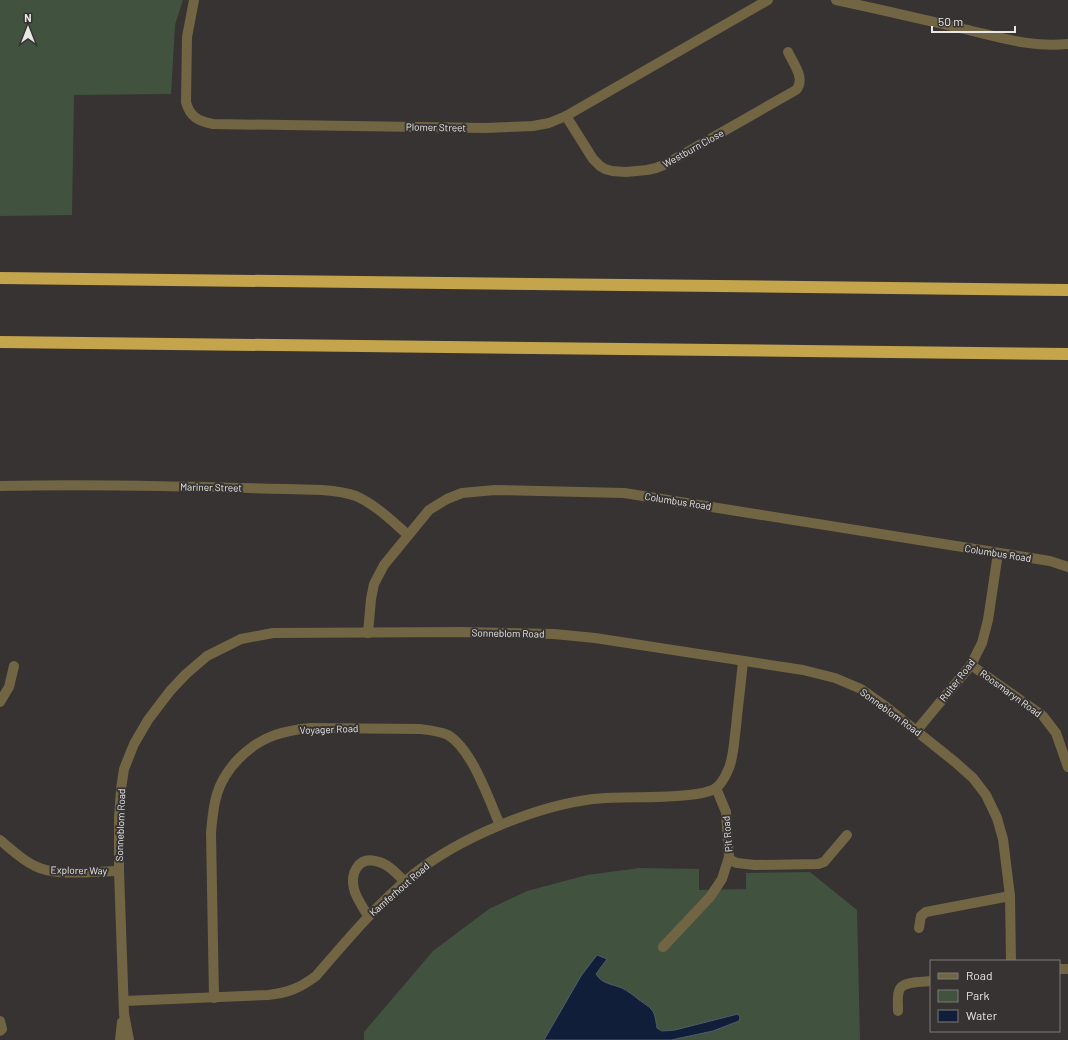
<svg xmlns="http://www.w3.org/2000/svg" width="1068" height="1040" viewBox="0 0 1068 1040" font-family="Barlow,sans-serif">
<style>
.green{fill:#41533e}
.water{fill:#101e39;stroke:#515a6d}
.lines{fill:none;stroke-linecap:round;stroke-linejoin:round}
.minor{stroke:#716543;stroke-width:10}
.highway{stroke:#c4a54c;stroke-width:12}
.labels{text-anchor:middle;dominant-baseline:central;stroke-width:4;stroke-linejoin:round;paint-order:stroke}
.street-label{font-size:10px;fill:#e9e7e6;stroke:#363332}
</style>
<rect width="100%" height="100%" fill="#363332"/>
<g class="green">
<polygon points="0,0 183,0 175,25 171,94 74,95 72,215 0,216"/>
<polygon points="640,868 699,869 699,890 746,889 746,873 810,872 857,910 860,1040 364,1040 364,1032 433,951 489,909 527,891 587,875"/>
</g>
<path class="water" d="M597 955 607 959 596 974C602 984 612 984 622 988 628 991 633 995 638 999 653 1010 654 1008 657 1028L662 1031 675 1030 738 1014 740 1017 739 1021 713 1031 671 1040H544L581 976Z"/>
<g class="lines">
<g class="minor">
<path d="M194 0 187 37 186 102C190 117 198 121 213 124L485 128 533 126 549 123 566 116 768 0"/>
<path d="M836 0C879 9 921 19 964 29 999 37 1031 48 1068 44"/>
<path d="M566 116 593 159 600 166 605 169 612 171 626 172 647 170 656 168 666 164 796 90C806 79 793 63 788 52"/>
<path d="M0 486C107 484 215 487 322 490 334 491 345 492 356 496 376 505 392 521 408 535"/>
<polyline points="368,633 371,599 374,584 384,565 429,510 447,499 462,493 495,490 624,493 1050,561 1068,567"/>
<polyline points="971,665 1043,716 1056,733 1068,767"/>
<polyline points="0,702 9,687 14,666"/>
<polyline points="917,730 971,665 982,643 988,620 998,553"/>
<polyline points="716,788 726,812 729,857 732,861 737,863 755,865 818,864 824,862 847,835"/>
<path d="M0 840C11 849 22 860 35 866 56 877 95 871 119 871"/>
<path d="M368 916C363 907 356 898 354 889 350 874 358 857 375 861 388 863 397 874 405 882"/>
<polyline points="919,928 921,916 926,912 1010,896"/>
<polyline points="663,947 710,897 722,879 729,857"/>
<polyline points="1059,969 1068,969"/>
<path d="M214 998 211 833C212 820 213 807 217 794 225 768 249 744 275 735 287 731 299 729 311 728L420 729C429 730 439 731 448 735 472 749 489 800 500 825"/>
<path d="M124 1001 268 995C288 993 300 988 316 976 347 940 377 904 414 874 459 838 536 806 593 799 629 795 666 800 702 793 706 792 712 791 716 788 722 784 726 775 729 768 734 755 734 740 736 727 738 705 741 683 743 661"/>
<path d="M898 1011C898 1004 897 997 899 991 901 981 923 982 931 981"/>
<polyline points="0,1021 2,1029 0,1031"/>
<polyline points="120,1040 122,1022"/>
<polyline points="129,1040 124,1014 119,871 119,818 121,789 124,769 134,744 148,720 170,691 186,674 207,656 241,639 273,633 460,632 554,634 595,638 803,670 835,678 861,689 885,706 955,762 973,778 986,795 997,818 1003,839 1010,896 1011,961"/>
</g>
<g class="highway">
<polyline points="0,278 1068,290"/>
<polyline points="0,342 1068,354"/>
</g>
</g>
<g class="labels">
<g class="street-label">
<text transform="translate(436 127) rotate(1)">Plomer Street</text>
<text transform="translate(693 148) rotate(-29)">Westburn Close</text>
<text transform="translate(211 487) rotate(1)">Mariner Street</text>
<text transform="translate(678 501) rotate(9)">Columbus Road</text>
<text transform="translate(998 553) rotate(9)">Columbus Road</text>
<text transform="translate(508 633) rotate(1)">Sonneblom Road</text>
<text transform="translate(957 680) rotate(-52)">Ruiter Road</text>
<text transform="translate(1011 693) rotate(36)">Roosmaryn Road</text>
<text transform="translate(891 712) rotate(36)">Sonneblom Road</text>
<text transform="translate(329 729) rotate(-2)">Voyager Road</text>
<text transform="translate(120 825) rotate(-88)">Sonneblom Road</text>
<text transform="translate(727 834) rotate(-95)">Pit Road</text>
<text transform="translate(79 870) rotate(1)">Explorer Way</text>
<text transform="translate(399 889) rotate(-41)">Kamferhout Road</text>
</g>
</g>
<rect x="930" y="960" width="130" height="72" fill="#363332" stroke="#7e7b7a"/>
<rect x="938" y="973" width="20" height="6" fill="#716543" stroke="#7e7b7a"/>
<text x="966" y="980" font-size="12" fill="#e9e7e6">Road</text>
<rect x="938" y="990" width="20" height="12" fill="#41533e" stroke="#7e7b7a"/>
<text x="966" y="1000" font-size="12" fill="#e9e7e6">Park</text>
<rect x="938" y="1010" width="20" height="12" fill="#101e39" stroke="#7e7b7a"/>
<text x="966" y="1020" font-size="12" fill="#e9e7e6">Water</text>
<g transform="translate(28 28)" stroke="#363332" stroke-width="3" paint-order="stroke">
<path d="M0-3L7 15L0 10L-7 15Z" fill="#e9e7e6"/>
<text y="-6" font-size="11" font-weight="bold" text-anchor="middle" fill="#e9e7e6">N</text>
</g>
<path d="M932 26v6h83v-6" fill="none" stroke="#e9e7e6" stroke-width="2"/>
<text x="938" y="26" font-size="12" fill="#e9e7e6" stroke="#363332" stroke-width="3" paint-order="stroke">50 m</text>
</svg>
